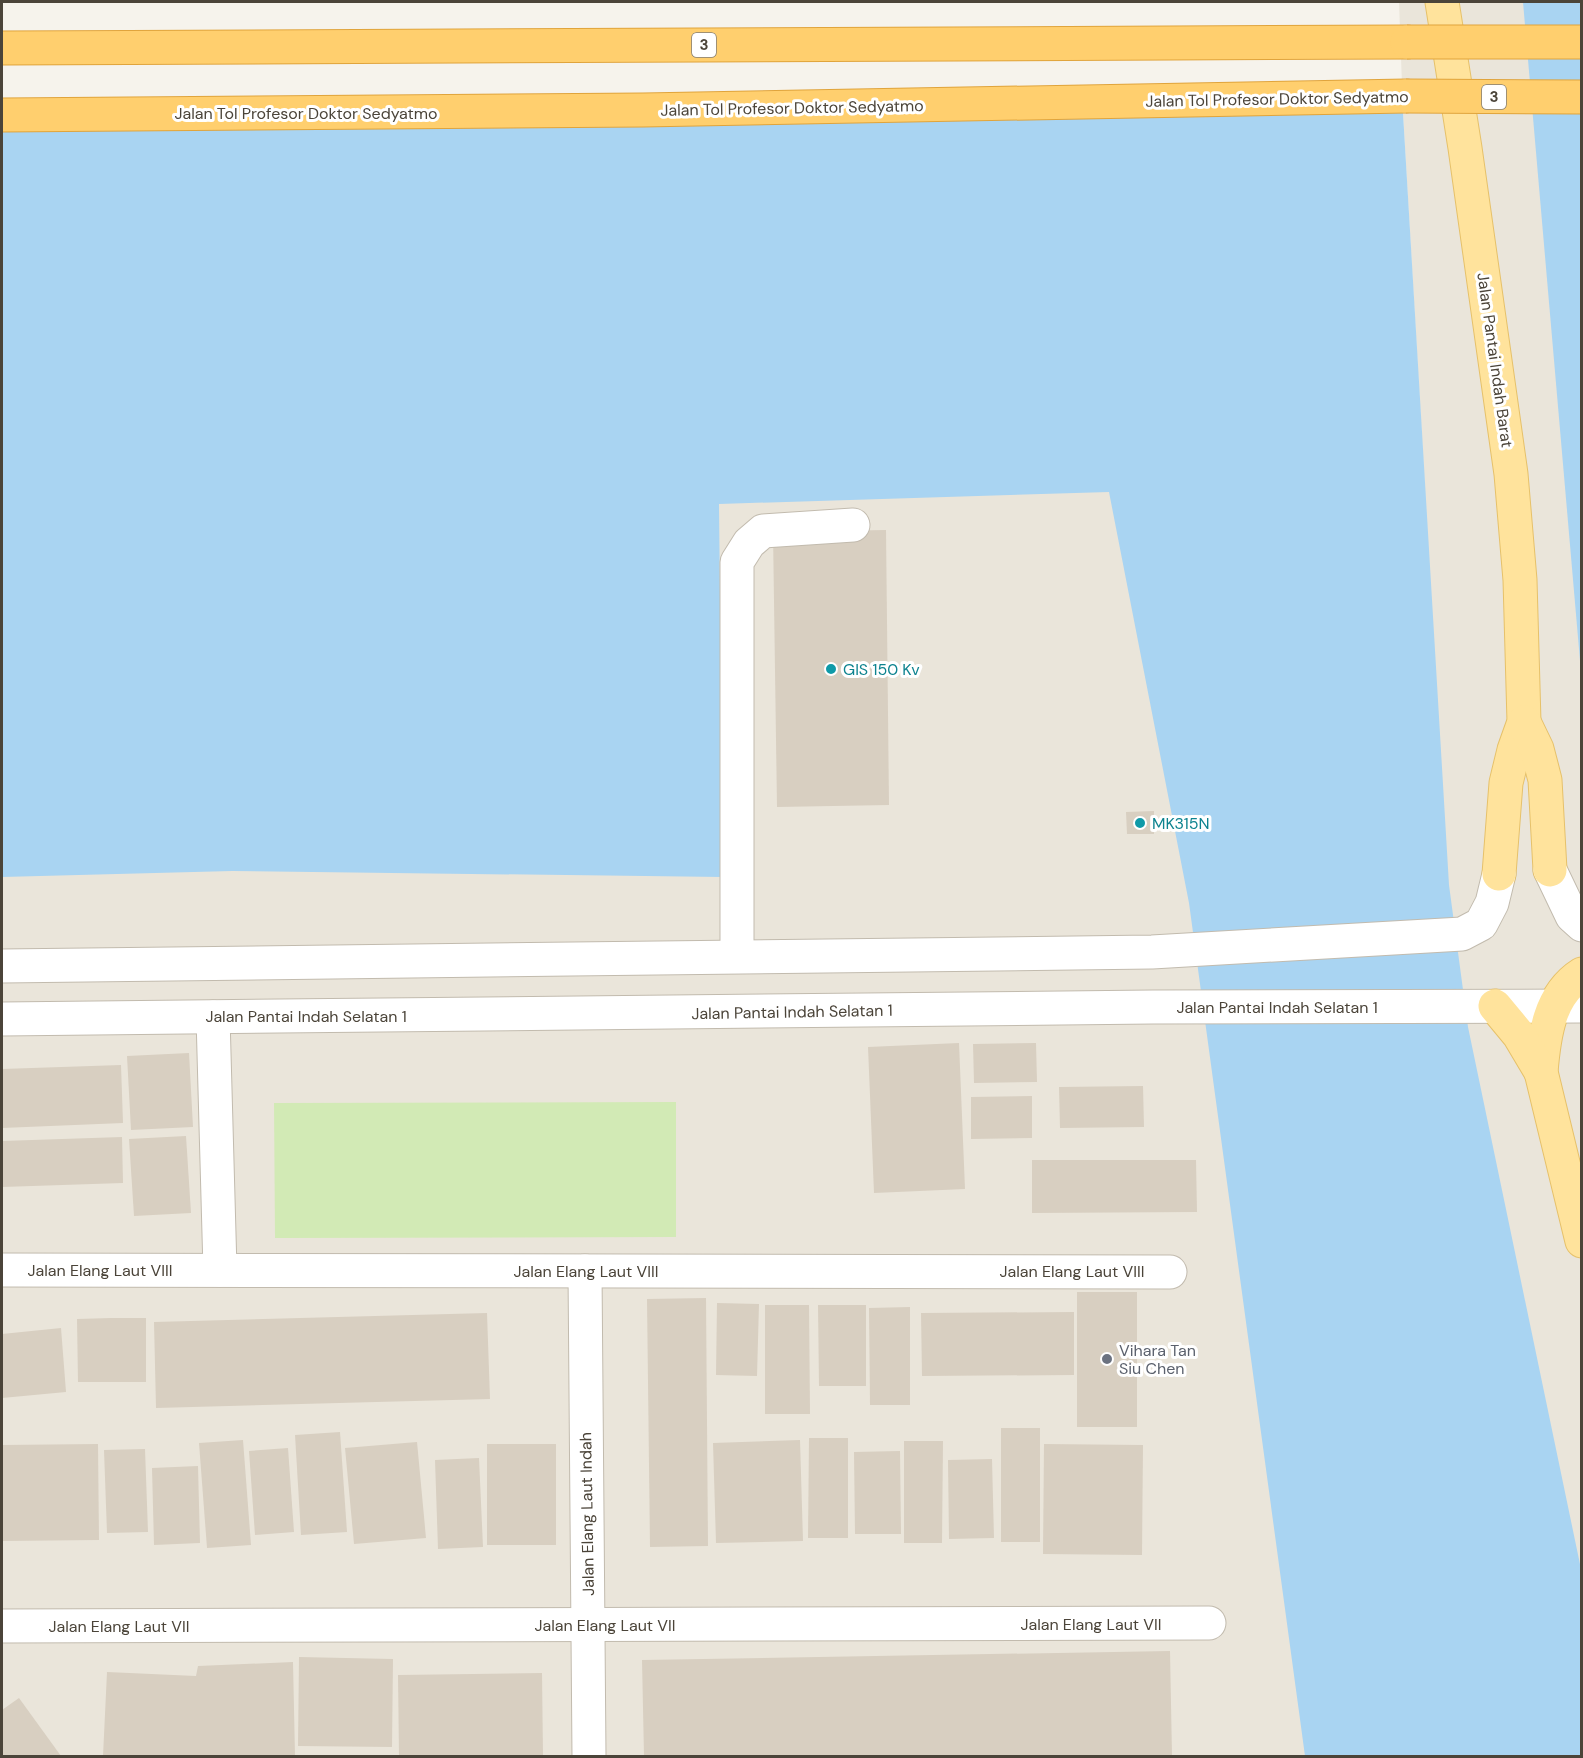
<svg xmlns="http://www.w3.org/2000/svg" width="1583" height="1758" viewBox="0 0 1583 1758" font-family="'DM Sans',sans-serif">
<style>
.residential{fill:#eae5da}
.green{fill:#d2eab5}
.water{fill:#a9d4f2}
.building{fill:#d8cfc1}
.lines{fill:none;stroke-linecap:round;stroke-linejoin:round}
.minor-casing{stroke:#c2bbae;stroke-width:35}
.major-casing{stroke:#e6c16a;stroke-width:35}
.highway-casing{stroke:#e0a43c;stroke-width:35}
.minor{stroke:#fff;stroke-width:33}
.major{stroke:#ffe39c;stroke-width:33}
.highway{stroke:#ffcf6e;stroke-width:33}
.highway-bridge-casing{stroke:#e0a43c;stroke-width:35;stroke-linecap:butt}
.highway-bridge{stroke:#ffcf6e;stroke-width:33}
.culture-dot{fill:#0f9aa8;stroke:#fff;stroke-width:2}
.worship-dot{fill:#6b7280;stroke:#fff;stroke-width:2}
.labels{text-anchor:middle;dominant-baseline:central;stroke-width:6;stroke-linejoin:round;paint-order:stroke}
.shield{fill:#fff;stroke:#817c74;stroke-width:1.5}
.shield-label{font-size:15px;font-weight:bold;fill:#4b4439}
.street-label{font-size:16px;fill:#4b4439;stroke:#fff}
.culture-label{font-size:16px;fill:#0d838f;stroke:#fff;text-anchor:start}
.worship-label{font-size:16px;fill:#5b616d;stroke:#fff;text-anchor:start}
</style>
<rect width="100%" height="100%" fill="#f6f3ec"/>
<polygon class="residential" points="1399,2 1581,2 1581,1756 2,1756 2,494 1425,491 1403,113"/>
<polygon class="green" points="676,1102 676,1237 275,1238 274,1103"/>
<g class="water">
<polygon points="1523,2 1581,2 1581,672"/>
<polygon points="1403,113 1449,885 1468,1027 1581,1569 1581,1756 1305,1756 1189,903 1109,492 719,504 723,877 232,871 2,877 2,123"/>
</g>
<g class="building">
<polygon points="886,530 889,805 777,807 773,532"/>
<polygon points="1154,811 1154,834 1127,834 1126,812"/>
<polygon points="959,1043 965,1189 874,1193 868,1047"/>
<polygon points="1036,1043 1037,1082 974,1083 973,1044"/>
<polygon points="189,1053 193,1127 131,1130 127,1056"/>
<polygon points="121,1065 123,1123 2,1128 2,1069"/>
<polygon points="1143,1086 1144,1127 1060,1128 1059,1087"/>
<polygon points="1032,1096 1032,1138 971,1139 971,1097"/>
<polygon points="186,1136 191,1213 134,1216 129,1139"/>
<polygon points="122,1137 123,1183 2,1187 2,1141"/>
<polygon points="1032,1160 1196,1160 1197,1212 1032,1213"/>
<rect x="1077" y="1292" width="60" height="135"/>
<polygon points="706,1298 708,1546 650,1547 647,1299"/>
<polygon points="717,1303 759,1304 757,1376 716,1375"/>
<polygon points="765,1305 809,1305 810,1414 765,1414"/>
<polygon points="818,1305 866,1305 866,1386 819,1386"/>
<polygon points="910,1307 910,1405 870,1405 869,1308"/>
<polygon points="1074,1312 1074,1375 922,1376 921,1313"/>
<polygon points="487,1313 490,1399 156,1408 154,1322"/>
<polygon points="111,1318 146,1318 146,1382 78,1382 77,1319"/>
<polygon points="61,1328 66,1392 2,1398 2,1334"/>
<rect x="1001" y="1428" width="39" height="114"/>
<polygon points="340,1432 347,1532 301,1535 295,1435"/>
<polygon points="809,1438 848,1438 848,1538 808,1538"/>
<polygon points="243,1440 251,1545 207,1548 199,1443"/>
<polygon points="800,1440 803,1541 716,1543 713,1443"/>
<polygon points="904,1441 943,1441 942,1543 904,1543"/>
<polygon points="417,1442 426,1538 354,1544 345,1448"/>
<polygon points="98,1444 99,1540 2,1541 2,1445"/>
<rect x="487" y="1444" width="69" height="101"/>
<polygon points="1044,1444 1143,1445 1142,1555 1043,1554"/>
<polygon points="288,1448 294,1532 255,1535 249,1451"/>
<polygon points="145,1449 148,1532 107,1533 104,1450"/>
<polygon points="900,1451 901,1534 855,1534 854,1452"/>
<polygon points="479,1458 483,1547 438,1549 435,1460"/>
<polygon points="992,1459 994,1538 949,1539 948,1460"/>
<polygon points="198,1466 200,1543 154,1545 152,1468"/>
<polygon points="1170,1651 1172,1756 644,1756 642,1660"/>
<polygon points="299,1657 393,1659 392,1747 298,1746"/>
<polygon points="293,1662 295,1756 103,1756 107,1672 196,1676 198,1666"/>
<polygon points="542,1673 543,1756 399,1756 398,1675"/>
<polygon points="19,1698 61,1756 2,1756 2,1710"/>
</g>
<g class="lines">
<g class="minor-casing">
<g id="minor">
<polyline points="1550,870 1572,916 1582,925"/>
<polyline points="737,956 737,562 749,543 763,531 853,525"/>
<polyline points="2,966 1152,952 1462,934 1481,924 1492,903 1499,874"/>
<polyline points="213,1017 220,1270"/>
<polyline points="2,1019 1153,1007 1582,1006"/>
<polyline points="2,1270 1170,1272"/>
<polyline points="585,1271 589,1756"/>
<polyline points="2,1626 1209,1623"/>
</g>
</g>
<g class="major-casing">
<g id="major">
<polyline points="1442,2 1465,148 1511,474 1520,580 1524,722 1514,750 1506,783 1499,874"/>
<polyline points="1524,722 1537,749 1545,780 1550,870"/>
<path d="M1582 974C1549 995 1544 1036 1541 1072L1582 1241"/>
<polyline points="1495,1006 1519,1035 1541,1072"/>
</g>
</g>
<g class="highway-casing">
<g id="highway">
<polyline points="2,48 1407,42"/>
<polyline points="2,115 643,110 1406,96"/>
</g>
</g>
<use href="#minor" class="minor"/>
<use href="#major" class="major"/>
<use href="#highway" class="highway"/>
<g class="highway-bridge-casing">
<g id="highway-bridge">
<polyline points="1407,42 1582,42"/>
<polyline points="1406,96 1582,97"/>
</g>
</g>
<use href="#highway-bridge" class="highway-bridge"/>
</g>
<g class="culture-dot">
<circle cx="831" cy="669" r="6"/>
<circle cx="1140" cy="823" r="6"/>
</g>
<circle class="worship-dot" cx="1107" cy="1359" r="6"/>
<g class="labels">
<g class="shield">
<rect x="692" y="33" width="24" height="24" rx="4.5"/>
<rect x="1482" y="85" width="24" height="24" rx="4.5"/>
</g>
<g class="shield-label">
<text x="704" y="45">3</text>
<text x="1494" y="97">3</text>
</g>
<g class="street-label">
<text transform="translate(1277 99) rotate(-1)">Jalan Tol Profesor Doktor Sedyatmo</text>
<text transform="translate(792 108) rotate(-1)">Jalan Tol Profesor Doktor Sedyatmo</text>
<text x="306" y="113">Jalan Tol Profesor Doktor Sedyatmo</text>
<text transform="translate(1495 360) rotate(82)">Jalan Pantai Indah Barat</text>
<text x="1277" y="1007">Jalan Pantai Indah Selatan 1</text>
<text transform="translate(792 1012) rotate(-1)">Jalan Pantai Indah Selatan 1</text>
<text x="306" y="1016">Jalan Pantai Indah Selatan 1</text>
<text x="100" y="1270">Jalan Elang Laut VIII</text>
<text x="586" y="1271">Jalan Elang Laut VIII</text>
<text x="1072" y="1271">Jalan Elang Laut VIII</text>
<text transform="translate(587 1514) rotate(-91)">Jalan Elang Laut Indah</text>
<text x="1091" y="1624">Jalan Elang Laut VII</text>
<text x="605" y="1625">Jalan Elang Laut VII</text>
<text x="119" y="1626">Jalan Elang Laut VII</text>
</g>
<g class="culture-label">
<text x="843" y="669">GIS 150 Kv</text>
<text x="1152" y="823">MK315N</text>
</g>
<g class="worship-label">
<text x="1119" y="1350">Vihara Tan<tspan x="1119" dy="18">Siu Chen</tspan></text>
</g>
</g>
<rect width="1583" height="1758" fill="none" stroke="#4b4439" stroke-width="6"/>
</svg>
